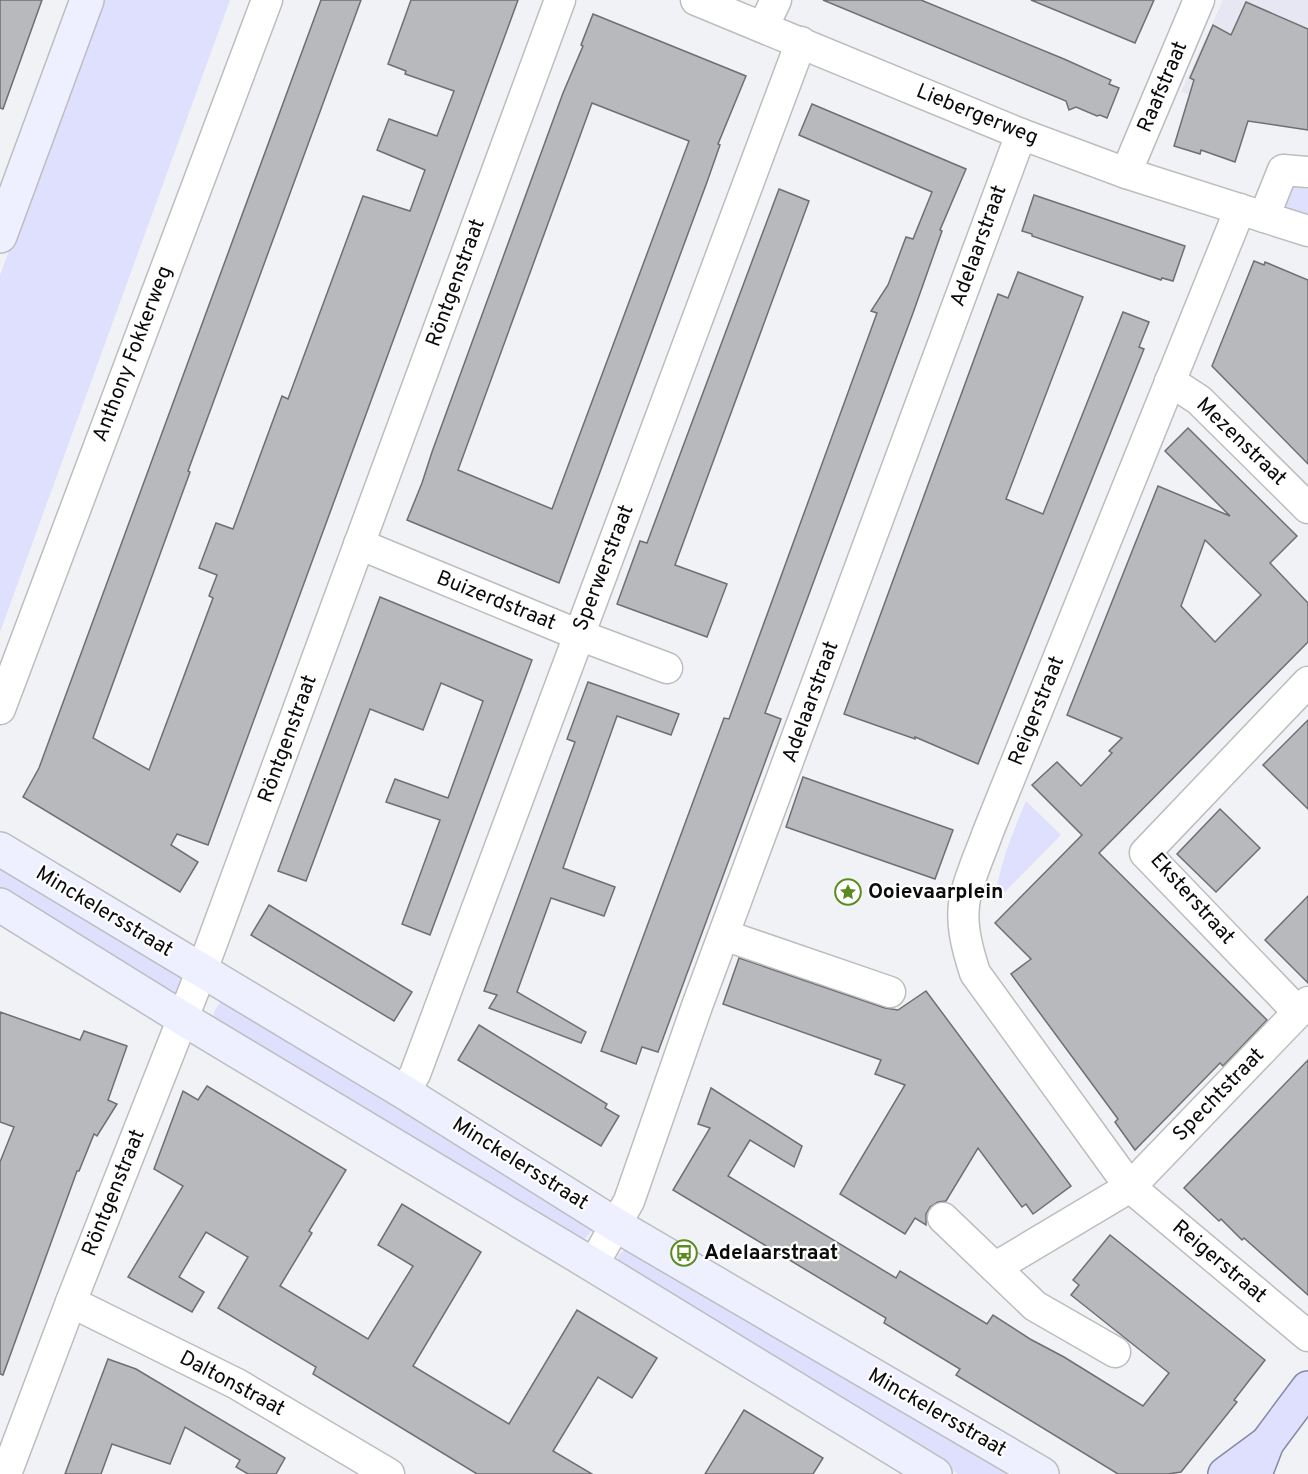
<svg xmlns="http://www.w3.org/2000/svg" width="1308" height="1474" viewBox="0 0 1308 1474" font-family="Overpass,sans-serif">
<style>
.built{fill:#e6e7f2}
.green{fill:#dee0fd}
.building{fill:#b8b9bc;stroke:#6f6f72;stroke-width:1.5;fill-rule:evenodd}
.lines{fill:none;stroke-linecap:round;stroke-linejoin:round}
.minor-casing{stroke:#bdbdc0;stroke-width:33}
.secondary-casing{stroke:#bdbdc0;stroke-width:36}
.primary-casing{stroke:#8688a9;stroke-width:36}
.minor{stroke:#fff;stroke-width:30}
.secondary{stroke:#eff0ff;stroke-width:33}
.primary{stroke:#dfe0fe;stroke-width:33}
.labels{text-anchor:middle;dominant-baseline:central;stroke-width:4.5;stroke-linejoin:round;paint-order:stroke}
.street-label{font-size:21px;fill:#0b0b0c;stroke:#fff}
.poi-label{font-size:21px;font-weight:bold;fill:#0b0b0c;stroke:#fff;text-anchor:start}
</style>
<rect width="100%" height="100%" fill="#f1f2f5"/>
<polygon class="built" points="1223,0 1308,0 1308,64 1226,103 1181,92"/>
<g class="green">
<polygon points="102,0 230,0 0,632 0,275"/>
<polygon points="1288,186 1308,189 1308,219 1292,213 1281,201"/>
<path d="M1026 801 1061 835 994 903C999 866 1012 834 1026 801Z"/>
<polygon points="0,863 183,973 178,993 169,998 0,896"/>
<path d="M227 998 595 1227 584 1240 574 1242 212 1025C213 1013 216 1003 227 998Z"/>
<polygon points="627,1248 1017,1474 958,1474 619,1269 618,1255"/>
</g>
<g class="building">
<polygon points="0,0 42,0 3,109 0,108"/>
<polygon points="321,0 361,0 188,471 190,472 93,738 149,770 213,598 209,596 217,575 199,568 216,523 233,529 282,396 288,399 363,196 410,211 425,170 377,150 389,119 437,136 454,91 405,74 406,71 388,64 411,0 518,0 208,845 177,834 171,845 198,862 180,892 23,797 39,768"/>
<polygon points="823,0 921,0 1064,59 1111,80 1109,84 1119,88 1107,118 1100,115 1097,116 1076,107 1069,110 1066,101"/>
<polygon points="1031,0 1154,0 1135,43"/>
<polygon points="1246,2 1308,29 1308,130 1248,121 1235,162 1201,150 1200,154 1174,146 1194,80 1190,78 1213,25 1231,35"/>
<path d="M593 14 746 76 718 144 720 145 707 182 559 583 407 520 422 483 432 452 563 93 583 46 581 45ZM592 103 689 141 552 509 458 470Z"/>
<polygon points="812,104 966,169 940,230 942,231 913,313 765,713 781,719 757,784 658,1052 642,1047 636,1064 601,1051 724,718 729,719 877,313 871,311 888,285 906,237 913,239 932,192 799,135"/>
<polygon points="779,189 809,201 675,565 727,584 707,637 617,604 640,541 647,543"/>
<polygon points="1034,195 1185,246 1173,281 1162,278 1161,280 1032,236 1032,234 1022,231"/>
<polygon points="1254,261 1264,265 1265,262 1308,280 1308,464 1212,366"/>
<polygon points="1018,272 1083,297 1006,499 1043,514 1123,312 1149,322 1139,347 1144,349 978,764 915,737 915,739 844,714 998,294 1008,298"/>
<path d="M1188 428 1297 536 1270 563 1308 603V642L1099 853 1267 1020 1223 1066 1220 1063 1135 1150 1115 1122 1118 1119 1011 974 1031 959 995 923 1082 835 1032 785 1057 762 1081 786 1112 753 1109 751 1122 738 1067 715 1158 486 1230 516 1165 451ZM1205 540 1261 595 1215 642 1181 606Z"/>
<polygon points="380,597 532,660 430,935 402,924 440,820 386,802 395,779 448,798 483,701 441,683 423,730 370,709 306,881 278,871"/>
<polygon points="588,682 679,714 671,735 617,716 563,868 615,887 604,916 551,898 517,992 586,1032 581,1043 489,1008 497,995 484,991 575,742 567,739"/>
<polygon points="1308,720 1308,809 1263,765"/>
<polygon points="803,777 953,830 935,879 786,827"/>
<polygon points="1220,809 1260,848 1216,892 1177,854"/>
<polygon points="1308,896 1308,983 1265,940"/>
<polygon points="269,905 412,992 394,1021 251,935"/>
<polygon points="739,958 885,1008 898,1010 926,991 1071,1186 1033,1214 1026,1204 1022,1207 978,1148 946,1201 938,1202 930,1207 926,1214 926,1225 915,1218 905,1234 840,1194 905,1085 875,1074 881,1060 723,1004"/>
<polygon points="0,1012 80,1040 84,1031 127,1046 108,1100 117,1104 97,1136 94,1134 79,1171 77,1171 3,1375 0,1374 0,1162 14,1127 0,1122"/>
<polygon points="479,1025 607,1104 605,1108 619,1116 601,1146 458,1060"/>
<polygon points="1308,1060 1308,1295 1244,1238 1242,1240 1221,1219 1219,1221 1184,1188"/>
<polygon points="207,1086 346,1170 309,1231 312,1233 280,1286 368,1339 413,1266 378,1245 402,1204 481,1252 413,1366 509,1424 577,1310 657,1358 632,1398 598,1377 553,1451 592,1474 477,1474 313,1374 316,1367 218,1308 248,1257 206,1232 179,1277 204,1292 192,1312 128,1277 183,1186 154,1169 183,1091 198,1100"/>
<polygon points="711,1088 802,1146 794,1167 750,1140 728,1176 896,1278 900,1271 987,1324 993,1315 1030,1339 1064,1357 1143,1406 1169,1373 1071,1295 1079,1285 1073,1280 1110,1235 1265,1360 1234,1400 1237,1402 1181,1472 1168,1474 1118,1474 956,1375 960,1369 884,1323 886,1318 673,1190 710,1128 698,1124"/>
<polygon points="108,1359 136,1369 285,1458 276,1474 248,1474 236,1467 240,1460 185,1427 170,1464 112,1444 101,1474 65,1474"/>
<polygon points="744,1410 823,1458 813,1474 705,1474"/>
</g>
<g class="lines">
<g class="minor-casing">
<g id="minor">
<polyline points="696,0 1021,134 1126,173 1308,231"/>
<polyline points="763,27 776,0"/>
<polyline points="1126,173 1199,0"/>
<path d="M1240 209 988 832C981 852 971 873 966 894 959 920 967 948 975 973L1130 1187 1308 1336"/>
<polyline points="1264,217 1283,170 1308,172"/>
<polyline points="1170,381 1199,400 1308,508"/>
<polyline points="359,544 579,635 667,668"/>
<polyline points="0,709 267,0"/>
<polyline points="724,935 890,992"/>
<polyline points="1298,1012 1145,853 1308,682"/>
<polyline points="404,1092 415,1074 801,42"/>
<polyline points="943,1218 1035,1306 1115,1352"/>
<polyline points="593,1265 629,1201 697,1006 1021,134"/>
<polyline points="996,1267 1130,1187 1308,1002"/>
<polyline points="71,1302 237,1384 389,1474"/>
<polyline points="6,1474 71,1302 205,962 560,0"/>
</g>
</g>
<g class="secondary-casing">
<g id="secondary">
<polyline points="0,236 87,0"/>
<polyline points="0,849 404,1092 616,1225 1042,1474"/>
<polyline points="0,905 182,1018 593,1265 935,1474"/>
</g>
</g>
<g class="primary-casing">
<g id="primary">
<polyline points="1225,1474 1267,1443"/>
<polyline points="1255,1474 1267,1443 1308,1388"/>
</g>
</g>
<use href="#minor" class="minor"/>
<use href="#secondary" class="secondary"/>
<use href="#primary" class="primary"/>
</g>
<defs>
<g id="sight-ring" transform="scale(1.35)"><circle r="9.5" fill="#fff" stroke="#5a8b21" stroke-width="1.5"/><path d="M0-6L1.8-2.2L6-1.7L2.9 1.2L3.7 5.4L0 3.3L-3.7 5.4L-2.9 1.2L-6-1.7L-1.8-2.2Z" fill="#5a8b21"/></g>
<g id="bus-ring" transform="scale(1.35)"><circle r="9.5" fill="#fff" stroke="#5a8b21" stroke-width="1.5"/><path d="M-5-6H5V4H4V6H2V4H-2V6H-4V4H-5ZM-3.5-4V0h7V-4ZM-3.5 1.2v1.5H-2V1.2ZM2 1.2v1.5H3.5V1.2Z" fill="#5a8b21"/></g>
</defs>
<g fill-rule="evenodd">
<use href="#sight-ring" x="848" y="892"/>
<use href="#bus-ring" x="684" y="1253"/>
</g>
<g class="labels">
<g class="street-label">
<text transform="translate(1163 87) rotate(-67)">Raafstraat</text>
<text transform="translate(977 115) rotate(22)">Liebergerweg</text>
<text transform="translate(979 246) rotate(-70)">Adelaarstraat</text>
<text transform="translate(456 283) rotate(-70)">Röntgenstraat</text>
<text transform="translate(133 354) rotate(-69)">Anthony Fokkerweg</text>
<text transform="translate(1241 442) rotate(44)">Mezenstraat</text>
<text transform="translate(604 568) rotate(-69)">Sperwerstraat</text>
<text transform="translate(496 601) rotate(22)">Buizerdstraat</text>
<text transform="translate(811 702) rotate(-70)">Adelaarstraat</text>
<text transform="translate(1037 711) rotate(-68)">Reigerstraat</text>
<text transform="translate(288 739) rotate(-70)">Röntgenstraat</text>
<text transform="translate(1192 899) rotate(48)">Eksterstraat</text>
<text transform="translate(104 912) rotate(31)">Minckelersstraat</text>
<text transform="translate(1219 1095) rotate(-46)">Spechtstraat</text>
<text transform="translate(520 1164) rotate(32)">Minckelersstraat</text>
<text transform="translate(114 1193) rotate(-68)">Röntgenstraat</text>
<text transform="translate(1219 1262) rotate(40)">Reigerstraat</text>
<text transform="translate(232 1384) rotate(28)">Daltonstraat</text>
<text transform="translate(937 1413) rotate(30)">Minckelersstraat</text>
</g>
<g class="poi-label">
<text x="868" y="892">Ooievaarplein</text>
<text x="704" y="1253">Adelaarstraat</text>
</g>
</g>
</svg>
